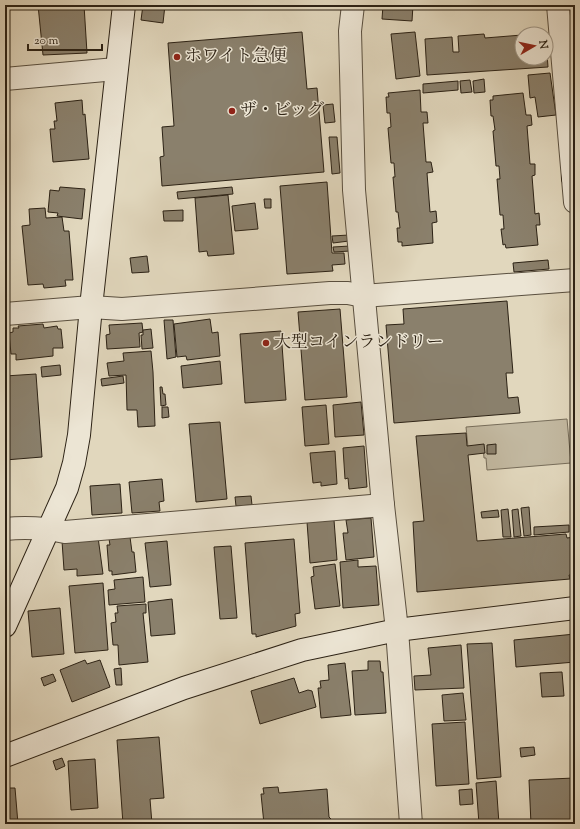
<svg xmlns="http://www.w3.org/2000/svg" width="580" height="829" viewBox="0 0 580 829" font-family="'Sorts Mill Goudy','Noto Serif JP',serif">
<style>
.green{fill:#c2b8a0;stroke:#776d5a}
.building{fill:#8a806c;stroke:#2c2215}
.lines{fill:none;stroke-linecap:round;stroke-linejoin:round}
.street-casing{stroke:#594f3f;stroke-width:24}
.secondary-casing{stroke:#2c2215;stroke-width:24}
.street{stroke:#ece5d4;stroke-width:22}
.secondary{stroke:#ece5d4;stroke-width:22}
.poi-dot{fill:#8f2418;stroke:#ece5d4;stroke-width:1.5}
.labels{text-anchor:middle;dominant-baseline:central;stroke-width:3;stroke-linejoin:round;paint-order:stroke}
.poi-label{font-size:17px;fill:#2c2215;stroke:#ece5d4;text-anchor:start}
</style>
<rect width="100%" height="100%" fill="#e1d7bd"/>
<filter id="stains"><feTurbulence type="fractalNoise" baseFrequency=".005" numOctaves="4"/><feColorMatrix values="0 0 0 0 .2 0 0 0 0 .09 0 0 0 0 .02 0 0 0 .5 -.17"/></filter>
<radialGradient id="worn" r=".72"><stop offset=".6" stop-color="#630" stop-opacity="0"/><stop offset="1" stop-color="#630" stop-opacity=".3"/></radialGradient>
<polygon class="green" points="567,419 571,463 487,470 486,458 484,458 483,446 468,447 466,427"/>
<g class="building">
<polygon points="38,5 84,5 87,53 43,55"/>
<polygon points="143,5 165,5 163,23 141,20"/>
<polygon points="383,5 413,5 412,21 382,19"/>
<polygon points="302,32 307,89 317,88 324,172 162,186 160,157 164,156 162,127 174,126 168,43"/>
<polygon points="415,32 420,76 396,79 391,34"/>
<polygon points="484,34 485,38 522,35 522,58 546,58 546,40 548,67 427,75 425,39 452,37 453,52 459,52 458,36"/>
<polygon points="550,73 556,115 538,117 535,97 530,98 528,75"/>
<polygon points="484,79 485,92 474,93 473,81"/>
<polygon points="470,80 472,92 461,93 460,81"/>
<polygon points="458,81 458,90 423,93 423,84"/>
<polygon points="420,90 421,112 427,112 428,123 423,123 426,162 431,162 433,172 427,173 430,212 436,211 437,222 432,223 433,243 402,246 402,242 398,242 397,228 400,228 398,212 396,212 393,177 395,177 394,163 391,163 388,128 391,127 390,113 387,113 386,97 389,97 388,93"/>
<polygon points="523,93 526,115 531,115 532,125 527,126 530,164 535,164 535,175 532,176 535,214 539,213 540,225 536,225 538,245 506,248 505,244 503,245 501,229 504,229 503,215 500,215 497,179 500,179 499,166 496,166 493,131 495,130 493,116 491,116 490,100 493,100 493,96"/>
<polygon points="82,100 83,115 85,114 89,159 53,162 50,129 55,129 54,121 57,121 55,103"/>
<polygon points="333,104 335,122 325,123 323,105"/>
<polygon points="329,137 337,137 340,173 332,174"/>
<polygon points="327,182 332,253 344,253 345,264 332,265 333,271 287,274 280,186"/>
<polygon points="60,187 85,189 82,219 57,216 58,213 48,212 50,190 59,191"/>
<polygon points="232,187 233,194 178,199 177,192"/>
<polygon points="228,195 234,254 208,256 207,251 199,252 195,198"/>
<polygon points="264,199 271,199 271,208 265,208"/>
<polygon points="255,203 258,229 235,231 232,206"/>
<polygon points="45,208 46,218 62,217 64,231 69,231 73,280 65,280 66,286 44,288 43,284 28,285 22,226 30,225 29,209"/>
<polygon points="183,210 183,221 164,221 163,211"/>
<polygon points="349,235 349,241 333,243 332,236"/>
<polygon points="350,246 350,251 334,252 333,247"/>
<polygon points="147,256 149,272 132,273 130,258"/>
<polygon points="548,260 549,269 514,272 513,263"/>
<polygon points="507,301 513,373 506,373 508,398 518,397 520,413 394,423 386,325 404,324 403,309"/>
<polygon points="340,309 347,397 305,400 298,312"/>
<polygon points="210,319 212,333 218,332 220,356 187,360 186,356 177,357 174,324"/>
<polygon points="164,320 173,320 176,357 167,359"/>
<polygon points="142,323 143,332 139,333 140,347 107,349 106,335 110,334 109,325"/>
<polygon points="43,324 44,328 57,326 58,329 61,329 63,348 53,348 53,356 16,360 16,354 11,354 9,333 13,332 13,328 19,328 18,326"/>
<polygon points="151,329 153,348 142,349 141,335 143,335 143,330"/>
<polygon points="281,331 286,400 245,403 240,334"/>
<polygon points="151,351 153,372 155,426 138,427 137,410 127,410 126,375 109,376 107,363 124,361 123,353"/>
<polygon points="220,361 222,384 183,388 181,366"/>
<polygon points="60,365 61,375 42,377 41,367"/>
<polygon points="36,374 42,457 5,460 5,376"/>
<polygon points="123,376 124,383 102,386 101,379"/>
<polygon points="160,387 162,387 163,394 165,394 166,405 161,406"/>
<polygon points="361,402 364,435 335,437 333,405"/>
<polygon points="326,405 329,444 305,446 302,407"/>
<polygon points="162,407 168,407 169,417 162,418"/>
<polygon points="220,422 227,499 196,502 189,424"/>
<polygon points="466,433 467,446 484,444 485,453 468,455 477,541 566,534 567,538 575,537 575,575 569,575 570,579 417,592 413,522 424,521 416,436"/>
<polygon points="496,444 496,454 487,454 487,445"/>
<polygon points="364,446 367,487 349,489 348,478 345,479 343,448"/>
<polygon points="335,451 337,484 321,486 321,482 313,483 310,453"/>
<polygon points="162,479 164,501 159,502 160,511 132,513 129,482"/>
<polygon points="120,484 122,513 92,515 90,486"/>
<polygon points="251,496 252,505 236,506 235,497"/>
<polygon points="529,507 531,535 524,536 521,508"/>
<polygon points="508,509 511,537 503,537 501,510"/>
<polygon points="518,509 521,536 514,537 512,510"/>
<polygon points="498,510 499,517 482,518 481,512"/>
<polygon points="371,518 374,557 346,560 343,533 348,533 346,520"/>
<polygon points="334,520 337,560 310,563 307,522"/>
<polygon points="569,525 569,532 534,535 534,527"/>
<polygon points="98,537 103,574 77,576 77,569 64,570 62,541"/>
<polygon points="130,537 132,552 134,552 136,572 112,575 112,571 109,571 107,545 110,545 109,539"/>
<polygon points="294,539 300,613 295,614 296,626 256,637 256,634 252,634 245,543"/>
<polygon points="167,541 171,585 150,587 145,543"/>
<polygon points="231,546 237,618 220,619 214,547"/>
<polygon points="358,560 358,567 376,566 379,605 343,608 340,562"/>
<polygon points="335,564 340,606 315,609 311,577 314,576 313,567"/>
<polygon points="143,577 145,602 109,605 108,590 115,589 114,580"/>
<polygon points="103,583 108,650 75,653 69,586"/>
<polygon points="172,599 175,634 151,636 148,602"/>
<polygon points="146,604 146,613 143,613 148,662 119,665 118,645 113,645 111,623 116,622 115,613 118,613 117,606"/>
<polygon points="60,608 64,654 32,657 28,611"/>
<polygon points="575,634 575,662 516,667 514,640"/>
<polygon points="492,643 501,777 477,779 467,644"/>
<polygon points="461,645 464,688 415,690 414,676 431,675 428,648"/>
<polygon points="85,660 87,664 100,660 110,687 72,702 60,670"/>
<polygon points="368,661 380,661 381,672 383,672 386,713 355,715 352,671 368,670"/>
<polygon points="345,663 351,715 321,718 318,688 321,688 320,681 329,680 328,665"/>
<polygon points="121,668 122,685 116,685 114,669"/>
<polygon points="562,672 564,696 542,697 540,673"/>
<polygon points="53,674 56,681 44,686 41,678"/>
<polygon points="294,678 299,693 308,690 312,691 316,707 260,724 251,691"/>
<polygon points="463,693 466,720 444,721 442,695"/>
<polygon points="465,722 469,784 436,786 432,724"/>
<polygon points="159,737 164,798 150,799 152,824 123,824 117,740"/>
<polygon points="534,747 535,755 521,757 520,748"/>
<polygon points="62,758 65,766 56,770 53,761"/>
<polygon points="95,759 98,808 71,810 68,761"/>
<polygon points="574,778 575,824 531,824 529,780"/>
<polygon points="496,781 499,824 479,824 476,783"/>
<polygon points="278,787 279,793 327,789 329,817 333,821 335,824 264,824 261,794 264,794 263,788"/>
<polygon points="5,788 15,788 18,824 5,824"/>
<polygon points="472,789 473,804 460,805 459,790"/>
</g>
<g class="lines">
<g class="street-casing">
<g id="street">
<polyline points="353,5 350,31 354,190 383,505 397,630 411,824"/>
<polyline points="558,5 575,202"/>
<polyline points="5,79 116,69"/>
<polyline points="5,314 91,307 122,309 330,293 348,293 363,296 575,280"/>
<path d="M5 529C26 527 45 528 65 532L383 505"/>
</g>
</g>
<g class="secondary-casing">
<g id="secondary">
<polyline points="575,177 573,178 575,179"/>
<polyline points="5,626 67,488 74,463 79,435 91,307 124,5"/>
<polyline points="5,756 184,688 302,650 397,630 575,608"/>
</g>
</g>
<use href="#street" class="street"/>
<use href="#secondary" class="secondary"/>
</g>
<g class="poi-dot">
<circle cx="177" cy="57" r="4"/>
<circle cx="232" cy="111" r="4"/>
<circle cx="266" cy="343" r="4"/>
</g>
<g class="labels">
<g class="poi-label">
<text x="185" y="57">ホワイト急便</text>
<text x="240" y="111">ザ・ビッグ</text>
<text x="274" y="343">大型コインランドリー</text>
</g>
</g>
<rect width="580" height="829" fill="none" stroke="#e1d7bd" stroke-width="20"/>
<rect x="6" y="6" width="568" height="817" fill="none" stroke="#2c2215" stroke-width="2"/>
<rect x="10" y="10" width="560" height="809" fill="none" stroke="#2c2215"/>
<g transform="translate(534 46) rotate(81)"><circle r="19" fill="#ece5d4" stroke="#9f9788"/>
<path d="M0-3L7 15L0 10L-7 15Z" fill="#8f2418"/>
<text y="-6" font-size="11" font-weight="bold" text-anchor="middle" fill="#2c2215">N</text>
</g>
<path d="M28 44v6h74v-6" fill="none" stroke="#2c2215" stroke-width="2"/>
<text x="34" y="44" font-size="12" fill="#2c2215" stroke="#ece5d4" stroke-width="3" paint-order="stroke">20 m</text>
<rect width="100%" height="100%" filter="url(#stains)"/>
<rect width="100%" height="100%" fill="url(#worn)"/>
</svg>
